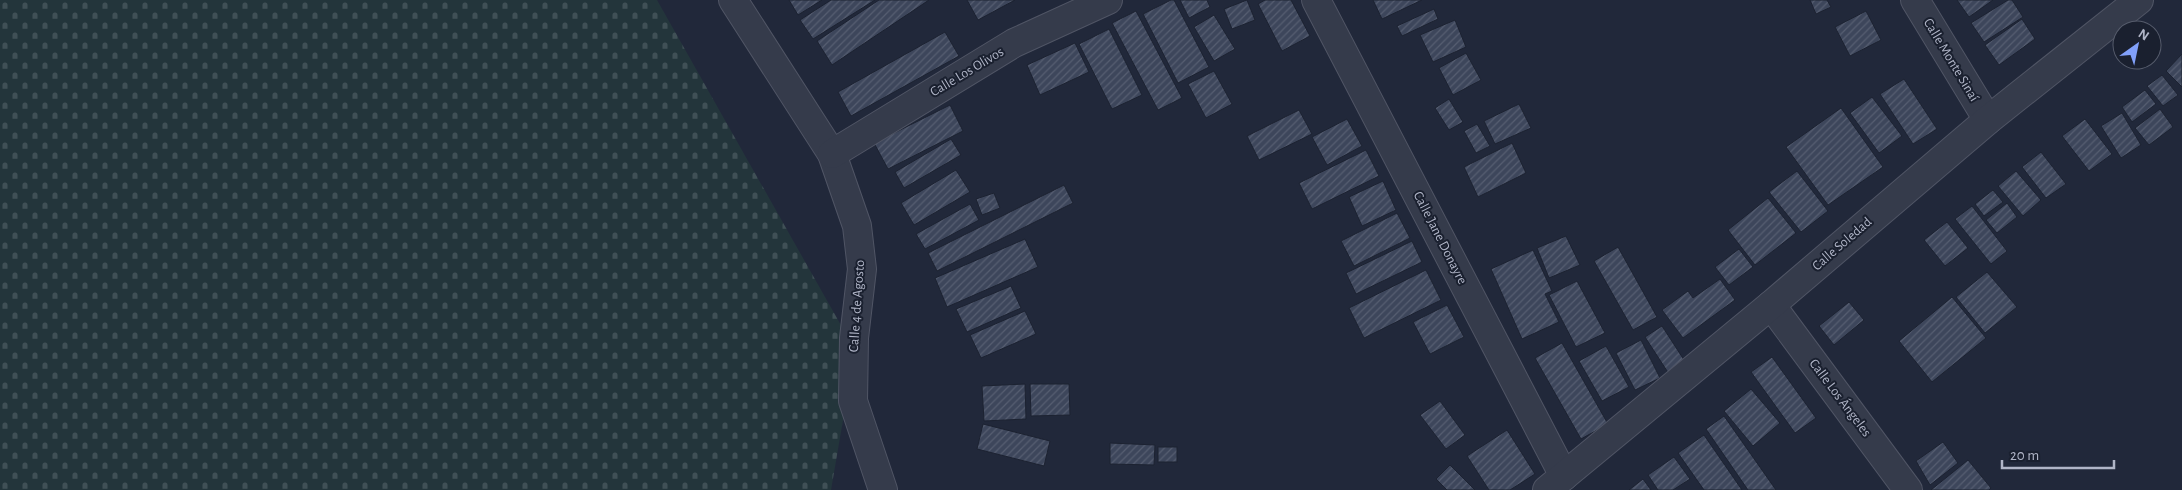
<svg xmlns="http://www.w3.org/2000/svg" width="2182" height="490" viewBox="0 0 2182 490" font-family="'Alegreya Sans',sans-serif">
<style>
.cemetery{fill:url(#cemetery-stones)}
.building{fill:url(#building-hatch);stroke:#1c2231}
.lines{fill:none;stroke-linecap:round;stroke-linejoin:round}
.minor-casing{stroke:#505565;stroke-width:30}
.minor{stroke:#353b4b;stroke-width:28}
.labels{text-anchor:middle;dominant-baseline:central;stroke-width:4;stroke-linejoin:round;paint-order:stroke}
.street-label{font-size:14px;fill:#b0b5c7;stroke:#1a202f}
</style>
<defs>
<pattern id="cemetery-stones" width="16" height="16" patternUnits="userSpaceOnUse" patternTransform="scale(1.25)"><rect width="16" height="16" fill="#23353b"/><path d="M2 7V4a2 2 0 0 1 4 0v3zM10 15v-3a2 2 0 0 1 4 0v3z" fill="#405056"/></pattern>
<pattern id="building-hatch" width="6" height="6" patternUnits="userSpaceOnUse" patternTransform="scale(1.25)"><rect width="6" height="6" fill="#3d465b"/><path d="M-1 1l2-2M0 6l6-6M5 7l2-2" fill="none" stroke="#565e71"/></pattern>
</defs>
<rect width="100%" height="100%" fill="#21283a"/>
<polygon class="cemetery" points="0,0 657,0 855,350 831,490 0,490"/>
<g class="building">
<polygon points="789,0 822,0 798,15"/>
<polygon points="831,0 875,0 813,39 800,20"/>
<polygon points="879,0 929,0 832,65 817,41"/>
<polygon points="967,0 1015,0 978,20"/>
<polygon points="1171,0 1174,0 1209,67 1178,83 1143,14"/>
<polygon points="1180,0 1207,0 1210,7 1189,18"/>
<polygon points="1247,0 1255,20 1232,29 1224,9"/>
<polygon points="1265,0 1291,0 1310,36 1282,51 1258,4"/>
<polygon points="1373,0 1422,0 1382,19"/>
<polygon points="1810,0 1827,0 1831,7 1816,14"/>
<polygon points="1957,0 1993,0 1969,17"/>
<polygon points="2008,0 2012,0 2023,17 1984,42 1971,23"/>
<polygon points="1434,9 1438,19 1402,36 1397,26"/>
<polygon points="1136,11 1182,98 1158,110 1112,23"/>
<polygon points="1866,11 1881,40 1850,56 1835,27"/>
<polygon points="1214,15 1235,49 1214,61 1194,27"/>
<polygon points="2022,19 2035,39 1999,65 1985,45"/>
<polygon points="1455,20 1466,47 1433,62 1420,35"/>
<polygon points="1109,29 1142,95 1112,109 1079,44"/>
<polygon points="945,32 959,56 851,116 838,92"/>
<polygon points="1075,43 1089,72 1040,95 1027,65"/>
<polygon points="1466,53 1481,80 1453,95 1439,68"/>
<polygon points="2182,54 2182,87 2166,71"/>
<polygon points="1214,71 1232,104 1206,118 1188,84"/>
<polygon points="2162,75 2178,95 2163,106 2147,86"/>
<polygon points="1904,79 1937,129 1913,144 1880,94"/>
<polygon points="2145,90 2156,104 2132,122 2122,107"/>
<polygon points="1872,97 1902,136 1879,153 1850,113"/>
<polygon points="1449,99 1463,122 1449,130 1435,108"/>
<polygon points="1519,104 1531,128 1495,144 1484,121"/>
<polygon points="950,105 963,131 888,169 874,143"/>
<polygon points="1841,108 1883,167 1828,205 1786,147"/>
<polygon points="2160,109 2173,127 2149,145 2135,128"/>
<polygon points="1299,110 1312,134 1259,160 1247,136"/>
<polygon points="2122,113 2141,145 2121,158 2101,126"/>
<polygon points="1347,119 1362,146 1327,165 1312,137"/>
<polygon points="2085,119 2112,154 2089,171 2062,136"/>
<polygon points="1477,124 1490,146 1476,153 1464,131"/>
<polygon points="951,139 961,155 904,188 895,172"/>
<polygon points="1512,143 1526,173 1478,197 1464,167"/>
<polygon points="1366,150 1379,176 1312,209 1299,183"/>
<polygon points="2041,152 2066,184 2046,198 2022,167"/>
<polygon points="956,170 970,192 914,225 901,203"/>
<polygon points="1797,171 1828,211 1801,232 1769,192"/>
<polygon points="2016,171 2041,200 2023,216 1998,186"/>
<polygon points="1383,181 1396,210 1362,226 1349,197"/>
<polygon points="1064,185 1073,203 937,271 928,253"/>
<polygon points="1993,190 2003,202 1984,216 1975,204"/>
<polygon points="994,193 1000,208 982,215 976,199"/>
<polygon points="1768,198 1796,233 1755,265 1728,230"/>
<polygon points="2007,203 2017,217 1997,233 1986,220"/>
<polygon points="970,204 979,220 925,249 916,234"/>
<polygon points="1972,206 2007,251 1991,264 1955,219"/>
<polygon points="1397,213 1410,238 1354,266 1341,241"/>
<polygon points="1947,222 1968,248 1945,266 1924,240"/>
<polygon points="1566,236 1580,265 1549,278 1537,248"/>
<polygon points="1025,239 1038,267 947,307 935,278"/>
<polygon points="1412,241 1422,262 1356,294 1346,273"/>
<polygon points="1618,247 1657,317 1633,330 1594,261"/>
<polygon points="1739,249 1753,267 1729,285 1715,267"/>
<polygon points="1533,250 1552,291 1545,294 1559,322 1522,339 1491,269"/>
<polygon points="1426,270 1441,300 1364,338 1349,308"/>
<polygon points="1987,272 2017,307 1985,333 1956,297"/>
<polygon points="1720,279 1735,300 1683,338 1662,310 1688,291 1693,298"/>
<polygon points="1577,281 1605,333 1576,347 1549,295"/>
<polygon points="1011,286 1021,308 967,332 956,309"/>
<polygon points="1952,297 1986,338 1932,382 1899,341"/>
<polygon points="1849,302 1864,320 1834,345 1819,326"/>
<polygon points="1447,305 1464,337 1430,354 1413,322"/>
<polygon points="1025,311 1036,334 981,358 970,335"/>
<polygon points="1662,326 1686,363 1669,374 1645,337"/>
<polygon points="1641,340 1660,378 1635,390 1616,353"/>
<polygon points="1562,343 1608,424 1581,439 1535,358"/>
<polygon points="1606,346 1629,387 1602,401 1579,361"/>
<polygon points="1772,357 1816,418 1795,433 1751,372"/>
<polygon points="1025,384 1026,419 984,421 982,386"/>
<polygon points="1030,384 1069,384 1070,415 1031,416"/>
<polygon points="1751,389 1780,423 1753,446 1724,411"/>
<polygon points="1440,401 1465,435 1446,449 1420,415"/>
<polygon points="1724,416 1776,490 1748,490 1706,429"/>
<polygon points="983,424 1050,441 1044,466 977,449"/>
<polygon points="1507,430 1535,474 1510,490 1489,490 1467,456"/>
<polygon points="1704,435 1742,490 1704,490 1678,453"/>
<polygon points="1943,442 1958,463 1930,485 1916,461"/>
<polygon points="1110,443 1155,445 1154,465 1110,464"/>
<rect x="1158" y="447" width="19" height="15"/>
<polygon points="1674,457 1690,479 1673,490 1658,490 1648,475"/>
<polygon points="1968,460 1991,488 1989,490 1931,490"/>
<polygon points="1450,465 1475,490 1447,490 1436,479"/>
<polygon points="1643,479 1651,490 1629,490"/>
</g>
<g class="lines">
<g class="minor-casing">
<g id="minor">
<polyline points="733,0 832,154 857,226 862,269 854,338 853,401 883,490"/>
<polyline points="1316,0 1564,476"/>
<polyline points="1915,0 1988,120"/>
<polyline points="832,154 1014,43 1108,0"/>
<polyline points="1771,305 1908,490"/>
<polyline points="1547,490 1771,305 1988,120 2139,0"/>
</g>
</g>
<use href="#minor" class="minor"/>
</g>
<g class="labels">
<g class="street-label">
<text transform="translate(1951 60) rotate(59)">Calle Monte Sinaí</text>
<text transform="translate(967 72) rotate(-31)">Calle Los Olivos</text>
<text transform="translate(1440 238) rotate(63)">Calle Jane Donayre</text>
<text transform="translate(1842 244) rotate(-41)">Calle Soledad</text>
<text transform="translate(857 306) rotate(-86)">Calle 4 de Agosto</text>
<text transform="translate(1840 398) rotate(53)">Calle Los Ángeles</text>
</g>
</g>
<g transform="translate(2137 45) rotate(33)"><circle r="24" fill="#1a202f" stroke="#565c6c"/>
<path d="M0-4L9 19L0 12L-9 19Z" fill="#81a0fa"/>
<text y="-8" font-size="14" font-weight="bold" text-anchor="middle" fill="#b0b5c7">N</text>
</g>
<path d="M2002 460v8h112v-8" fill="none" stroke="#b0b5c7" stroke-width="2.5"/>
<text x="2010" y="460" font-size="15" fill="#b0b5c7" stroke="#1a202f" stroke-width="4" paint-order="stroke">20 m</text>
</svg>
